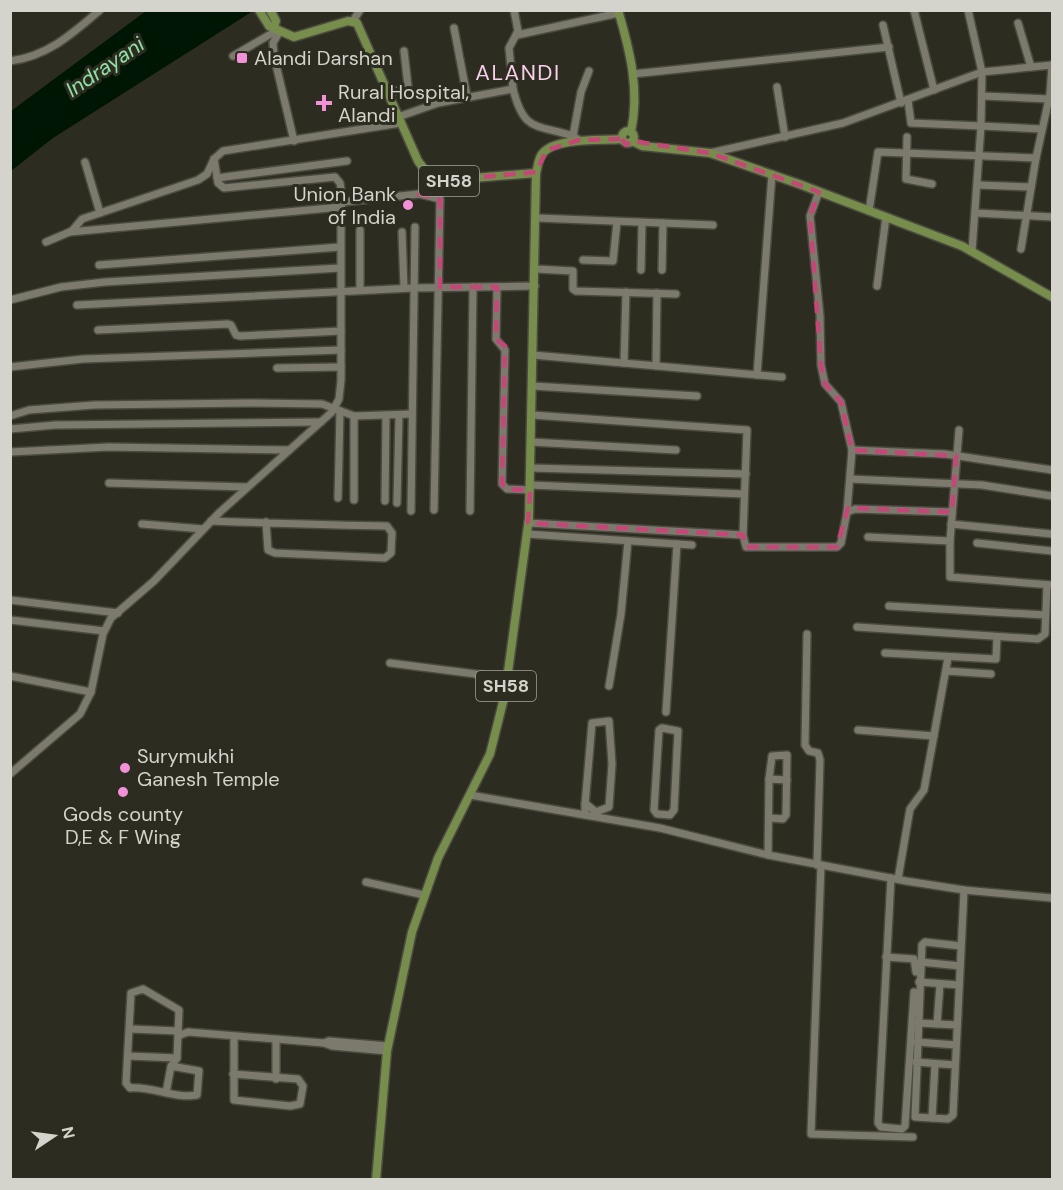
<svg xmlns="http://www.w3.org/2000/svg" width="1063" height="1190" viewBox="0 0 1063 1190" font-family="'DM Sans',sans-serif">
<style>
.water{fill:#001605}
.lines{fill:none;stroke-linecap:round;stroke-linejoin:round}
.minor-casing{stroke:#4b4a40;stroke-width:10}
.major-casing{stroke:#4b4a40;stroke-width:11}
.minor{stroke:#7b7a6c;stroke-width:7}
.major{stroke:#768d4c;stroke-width:8}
.marked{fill:none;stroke:#c64777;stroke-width:4.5;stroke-dasharray:12 8;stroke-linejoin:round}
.poi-dot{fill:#f291d7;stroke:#2d2c20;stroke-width:2}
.labels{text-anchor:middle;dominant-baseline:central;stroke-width:6;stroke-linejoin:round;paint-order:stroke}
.shield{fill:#2d2c20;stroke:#a2a298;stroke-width:1.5}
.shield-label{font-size:18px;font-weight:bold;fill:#d4d4cc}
.poi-label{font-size:20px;fill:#d4d4cc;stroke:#2d2c20;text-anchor:start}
.water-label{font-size:21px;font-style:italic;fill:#8fe2a7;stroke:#2d2c20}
.quarter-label{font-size:22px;letter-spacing:1.5px;fill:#f9cfeb;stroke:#2d2c20}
</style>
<rect width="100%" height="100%" fill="#2d2c20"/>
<polygon class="water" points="146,11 253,11 53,138 11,171 11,111"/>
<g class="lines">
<g class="minor-casing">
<g id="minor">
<polyline points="914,10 934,90"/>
<polyline points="353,21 360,10"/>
<polyline points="1018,23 1031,67"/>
<polyline points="883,25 901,103"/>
<polyline points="454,28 467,96"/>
<polyline points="280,31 273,43 274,56 294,141"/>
<polyline points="517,35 619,13"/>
<polyline points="233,56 276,31"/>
<path d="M10 61C48 56 72 34 100 10"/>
<polyline points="633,74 889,47"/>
<polyline points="777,87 785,137"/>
<path d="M513 89C524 132 535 124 573 136L579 140"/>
<polyline points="389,94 408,86 404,51"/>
<polyline points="982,96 1049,99"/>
<polyline points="908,100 911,123 981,126 982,72 968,10"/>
<polyline points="398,117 438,103 513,89 509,48 518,31 514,10"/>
<polyline points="573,136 581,92 589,71"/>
<polyline points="907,137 906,179 932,184"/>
<polyline points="710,153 843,123 982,72 1052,65"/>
<polyline points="214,159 218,183 224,188 335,177 340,183 343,202"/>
<polyline points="85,162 100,213"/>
<polyline points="217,178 347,161"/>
<polyline points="978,185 1031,187"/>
<polyline points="819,192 810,216 820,316 821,365 825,384 841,402 852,450 847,512"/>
<polyline points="419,194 440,199 434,510"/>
<polyline points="869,211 878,152 1036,158"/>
<polyline points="976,213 1052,217"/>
<polyline points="537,218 713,225"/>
<polyline points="70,232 341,207"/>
<polyline points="402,232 404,288"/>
<polyline points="46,242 72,231 82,219 198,180 207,174 214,159 223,151 401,123"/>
<polyline points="1021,249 1036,158 1050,94 1052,65"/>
<polyline points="972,251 981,126 1041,129"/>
<polyline points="583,260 613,261 617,222"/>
<polyline points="99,265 340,247"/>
<polyline points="536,269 573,271 573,289 576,291 676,294"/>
<polyline points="641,270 642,223"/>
<polyline points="662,270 663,223"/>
<polyline points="877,286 886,217"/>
<polyline points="497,287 496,339 505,350 502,484 507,489 530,490"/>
<polyline points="360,290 360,230"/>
<polyline points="10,300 61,287 105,282 340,268"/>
<polyline points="77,305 413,288 535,286"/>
<polyline points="98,330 228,324 231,325 236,335 240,336 341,331"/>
<polyline points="533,355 782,377"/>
<polyline points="624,363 626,292"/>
<polyline points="656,366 657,293"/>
<polyline points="10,367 83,359 341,350"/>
<polyline points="277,368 341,367"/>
<polyline points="757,375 772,174"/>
<polyline points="533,386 697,396"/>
<polyline points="532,415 747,430 743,535 746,547 837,547 841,543 847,512 855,509 952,512"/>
<polyline points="10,416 29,410 94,405 249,403 322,404 354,416 412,414"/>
<polyline points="10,429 55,425 321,422"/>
<polyline points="959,430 950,541 950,577 1052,585"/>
<polyline points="531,442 676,450"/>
<polyline points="852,450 945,454 1052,470"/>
<polyline points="10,452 109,447 289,450"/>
<polyline points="531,468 746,474"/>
<polyline points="850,479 982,485 1052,496"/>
<polyline points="109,483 247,487"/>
<polyline points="530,485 744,494"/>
<polyline points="338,498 340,411"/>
<polyline points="354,500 354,416"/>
<polyline points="385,501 386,415"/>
<polyline points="397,503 399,415"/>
<polyline points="411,511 415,227"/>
<polyline points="470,511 473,287"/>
<path d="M211 521C270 523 328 525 387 526L392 533 391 553 385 558 275 553 268 550 266 522"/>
<polyline points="528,523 743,535"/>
<polyline points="142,524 203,529"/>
<polyline points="951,524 1052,534"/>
<polyline points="527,534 692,545"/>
<polyline points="868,537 950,541"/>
<polyline points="977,543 1052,551"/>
<polyline points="10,600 118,613"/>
<polyline points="889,606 1045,615"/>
<polyline points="10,620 104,631"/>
<polyline points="857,627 1038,639 1045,634 1047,585"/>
<polyline points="807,634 805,745 809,751 818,753 820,760 817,865"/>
<polyline points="885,653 996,659 997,637"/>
<polyline points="390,663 507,678"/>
<polyline points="946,671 991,674"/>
<polyline points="10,676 91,692"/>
<polyline points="609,686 621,614 628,541"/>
<polyline points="666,712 677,544"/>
<polygon points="662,728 678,731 674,810 670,815 657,814 654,810 659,730"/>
<polyline points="858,730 934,736"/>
<polyline points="10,774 80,714 91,692 103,634 111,618 154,581 220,512 332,412 339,399 341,380 341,207 343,202 419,194 430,188 437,181"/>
<polyline points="769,779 787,780"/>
<polyline points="470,795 660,828 768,855 906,881 964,890 1052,898"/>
<polyline points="585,815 585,805 592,723 609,721 612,764 609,807 596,812 585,803"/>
<polyline points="768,855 769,779 772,756 787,755 786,815 783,819 770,818"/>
<polyline points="821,865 811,1134 913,1137"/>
<polyline points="891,878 878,1123 881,1127 902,1129 905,1126 914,992"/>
<polyline points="898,879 910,809 924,790 948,658"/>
<polyline points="366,882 424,895"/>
<polyline points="961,946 925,942 922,945 915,1117 948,1119 953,1115 964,890"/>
<polyline points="886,957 914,959 916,972"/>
<polyline points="921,962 960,966"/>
<polyline points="919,982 959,985"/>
<polyline points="918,1023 957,1025"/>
<polyline points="937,1024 940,984"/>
<polyline points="131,1029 178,1031"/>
<polyline points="180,1035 188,1032 324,1043"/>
<polyline points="276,1041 276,1079"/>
<polyline points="917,1042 956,1045"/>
<polyline points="387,1051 332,1046 324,1043 329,1041 388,1046"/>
<polyline points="128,1056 177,1058"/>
<polyline points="916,1062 955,1065"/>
<polyline points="233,1074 298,1079 303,1086 300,1104 290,1106 234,1100 234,1037"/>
<path d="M166 1093 171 1066 177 1058 179 1010 143 989 131 993 126 1083 130 1088C152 1086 175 1099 197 1095L199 1071 171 1066"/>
<polyline points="932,1118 935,1064"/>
</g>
</g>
<g class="major-casing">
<g id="major">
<polyline points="259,10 269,26 294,37 348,21 357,23 418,161 430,177 437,181 536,173"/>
<polyline points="270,10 276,21 274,27"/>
<path d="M618 10C630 51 640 90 631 132"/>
<circle cx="628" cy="137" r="6"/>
<polyline points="632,141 642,146 710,153 799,184 962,246 1052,297"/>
<path d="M376 1180 387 1051 412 932 438 858 490 754 505 694 529 518 536 173C538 167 538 159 542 154 554 137 603 141 622 139"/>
</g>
</g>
<use href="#minor" class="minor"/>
<use href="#major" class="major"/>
</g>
<path class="marked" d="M622 139 626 145 632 141 710 153 819 192 810 216 821 365 825 384 841 402 852 450 956 456 952 512 848 508 837 547H746L743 535 528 523 530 490 507 489 502 484 505 346 496 339 497 287H440V200L419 194 437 181 536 172 547 150 579 140Z"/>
<g class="poi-dot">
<rect x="236" y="52" width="12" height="12" rx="3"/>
<path d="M321 94h6v6h6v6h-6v6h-6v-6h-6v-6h6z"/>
<circle cx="408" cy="205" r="6"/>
<circle cx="125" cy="768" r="6"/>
<circle cx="123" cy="792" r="6"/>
</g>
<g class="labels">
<g class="shield">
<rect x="419" y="166" width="60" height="30" rx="4.5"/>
<rect x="476" y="671" width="60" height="30" rx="4.5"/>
</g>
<g class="shield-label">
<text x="449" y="181">SH58</text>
<text x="506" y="686">SH58</text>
</g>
<g class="poi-label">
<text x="254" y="58">Alandi Darshan</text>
<text x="338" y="92">Rural Hospital,<tspan x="338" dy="23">Alandi</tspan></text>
<text x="396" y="194" text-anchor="end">Union Bank<tspan x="396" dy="23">of India</tspan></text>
<text x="137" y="756">Surymukhi<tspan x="137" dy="23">Ganesh Temple</tspan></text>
<text x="123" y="814" text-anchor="middle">Gods county<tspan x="123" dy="23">D,E &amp; F Wing</tspan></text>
</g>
<g class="water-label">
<text transform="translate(105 67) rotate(-34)">Indrayani</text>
</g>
<g class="quarter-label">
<text x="518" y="72">ALANDI</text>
</g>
</g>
<rect width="1063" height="1190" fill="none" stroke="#d4d4cc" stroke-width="24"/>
<g transform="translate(54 1136) rotate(77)" stroke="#2d2c20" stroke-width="4.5" paint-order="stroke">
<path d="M0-4.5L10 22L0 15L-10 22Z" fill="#d4d4cc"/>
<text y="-9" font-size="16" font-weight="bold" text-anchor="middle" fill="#d4d4cc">N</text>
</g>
</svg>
